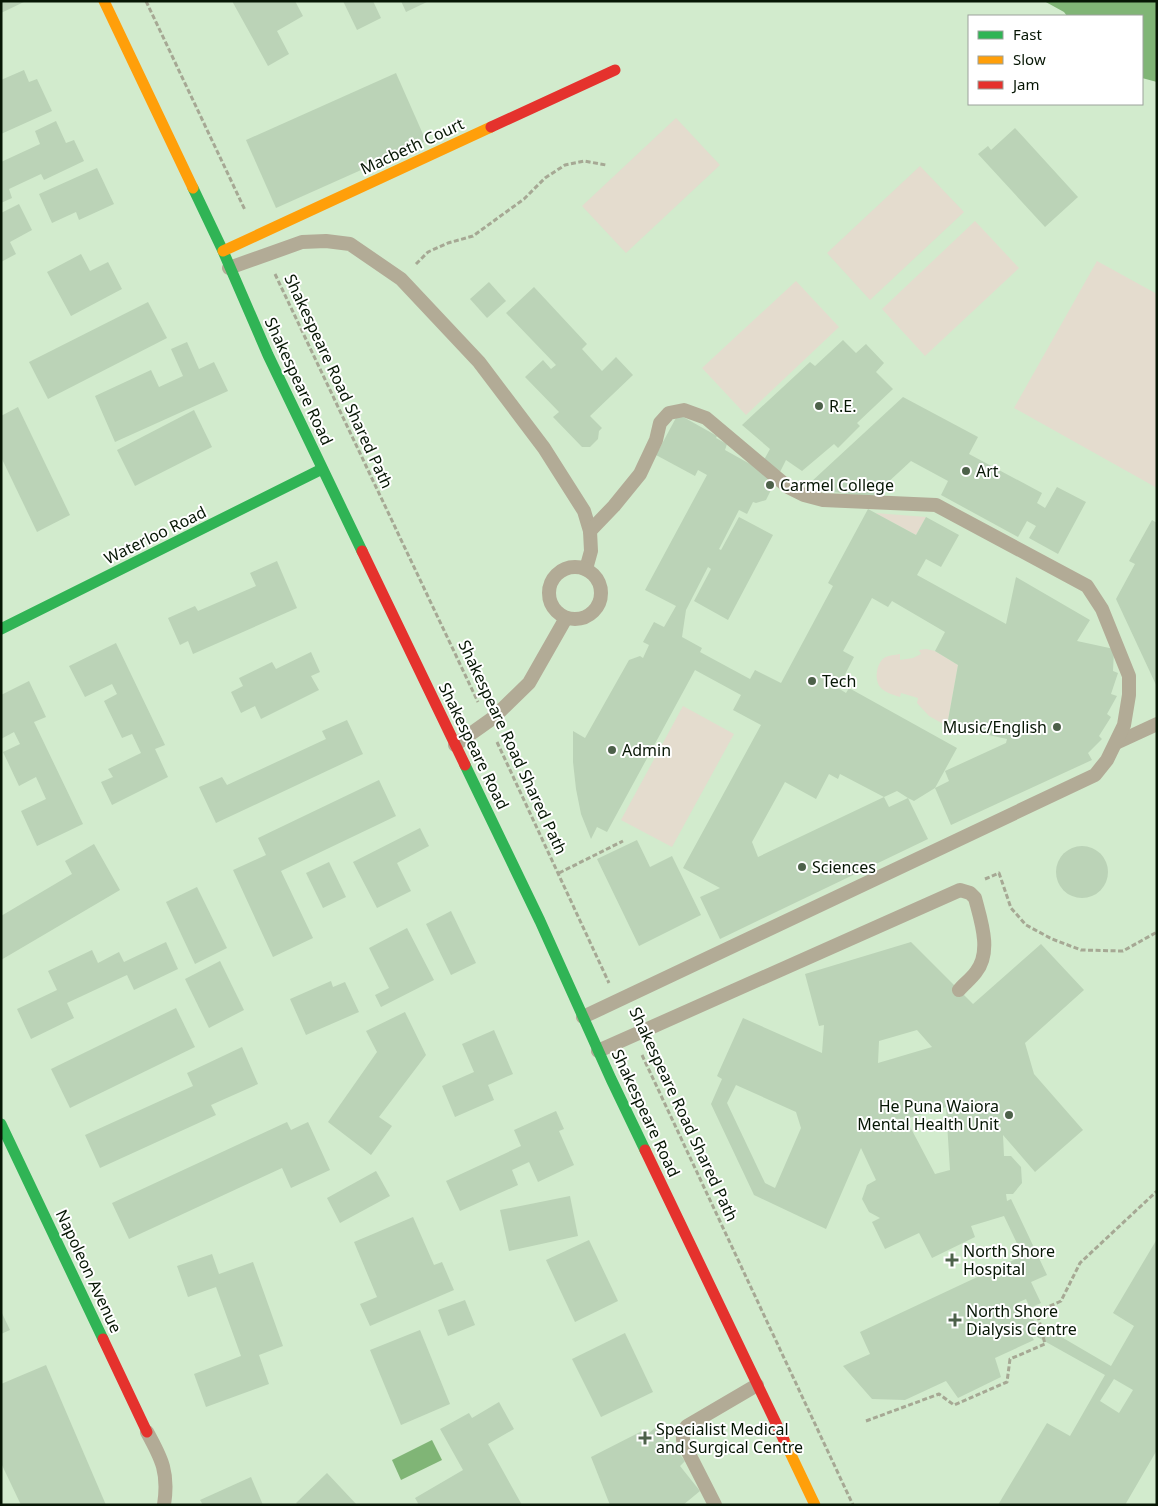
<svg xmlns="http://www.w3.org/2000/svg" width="1158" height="1506" viewBox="0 0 1158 1506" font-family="'Noto Sans',sans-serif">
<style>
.green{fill:#e4dcce}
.water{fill:#80b576}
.building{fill:#bbd3b7;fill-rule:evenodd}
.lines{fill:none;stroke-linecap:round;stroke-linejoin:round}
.path{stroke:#a6a894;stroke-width:3;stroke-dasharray:5 2.5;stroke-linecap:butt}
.lane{stroke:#b2ab96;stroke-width:14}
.fast{stroke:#30b455;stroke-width:11}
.slow{stroke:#ff9f0a;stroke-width:11}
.jam{stroke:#e5322d;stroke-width:11}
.poi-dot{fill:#4d614a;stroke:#fff;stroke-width:2}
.labels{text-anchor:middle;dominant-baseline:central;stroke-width:4;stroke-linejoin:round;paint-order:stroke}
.street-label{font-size:16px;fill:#061604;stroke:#fff}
.poi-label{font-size:16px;fill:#061604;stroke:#fff;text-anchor:start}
</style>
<rect width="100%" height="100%" fill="#d2ebcd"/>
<g class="green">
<polygon points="676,118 720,165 626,253 582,206"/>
<polygon points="920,166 964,212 870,300 827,253"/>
<polygon points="975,221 1019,268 925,356 882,309"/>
<polygon points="1097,261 1157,294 1157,488 1014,408"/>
<polygon points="796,281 839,327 746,415 702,368"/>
<polygon points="875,513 926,517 916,535"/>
<path d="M926 649 935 651 958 665 947 726 929 716 917 703 918 698 901 693 900 697C894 695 886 693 881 688 874 681 876 664 884 658 889 655 895 655 900 654V660L913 658 921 654 919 650Z"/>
<polygon points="683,706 734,734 672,847 621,820"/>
</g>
<g class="water">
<polygon points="1044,1 1157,1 1157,82 1142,78 1142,16 1067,16 1064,12"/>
<polygon points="432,1440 442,1460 401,1480 392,1460"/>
</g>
<g class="building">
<polygon points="1,1 26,1 1,13"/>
<polygon points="232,1 295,1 303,16 277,31 289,54 268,66"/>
<polygon points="343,1 373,1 381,18 357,30"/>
<polygon points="401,1 429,1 406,12"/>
<polygon points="24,70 29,82 37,79 52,111 1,134 1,80"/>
<polygon points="396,73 426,141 276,208 246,140"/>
<polygon points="56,121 66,143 74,140 84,161 44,180 41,174 9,189 12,198 1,203 1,162 40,144 35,131"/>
<polygon points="1015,128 1078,197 1045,227 978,154 988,146 991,150"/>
<polygon points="97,168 114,204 79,220 76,212 52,223 39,194"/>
<polygon points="19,204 32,230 10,242 16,254 1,262 1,213"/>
<polygon points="81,254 90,271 108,262 122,289 71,316 47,272"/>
<polygon points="489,282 506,301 487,318 470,299"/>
<polygon points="534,287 587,344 582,349 602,371 616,357 633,375 590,416 602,428 599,431 598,439 590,447 582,447 553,417 559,412 525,377 543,360 551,369 556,365 506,313"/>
<polygon points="148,302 167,338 48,399 29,362"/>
<path d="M843 340 856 353 866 344 884 363 876 372 893 389 857 423 860 426 838 448 834 444 802 471 786 460 766 500 756 503 753 502 747 514 739 510 719 549 721 550 739 517 773 535 728 620 694 601 711 569 708 567 686 610 682 637 702 648 700 652 750 679 755 670 781 683 833 586 828 583 868 509 916 535 926 517 959 535 941 567 926 559 917 575 1006 624 1016 577 1090 620 1077 641 1114 649 1113 671 1118 673 1111 694 1117 696 1107 714 1111 717 1099 736 1102 739 1088 753 1092 760 951 825 935 788 914 801 908 798 928 839 720 939 700 897 720 888 683 868 761 725 733 710 741 695 695 670 607 832 597 827 591 839 581 814 576 789 573 762V731L585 738 629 660 640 656 643 658 649 645 643 642 654 622 664 627 676 606 645 590 707 475 698 470 695 476 656 455 678 414 717 436 716 438 727 444 725 450 759 469 770 449 742 425 810 362 815 366ZM872 598 888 607 892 601 945 632 935 651 958 665 947 726 1007 739 1006 743 945 771 949 781 935 788 957 748 849 688 846 693 838 688 854 657 843 651ZM829 774 838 779 840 774 884 797 758 857 752 842 785 782 816 799ZM897 791 908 798 889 807 884 797Z"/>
<polygon points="187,342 199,369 214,362 228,391 115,442 95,396 151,370 159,387 183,376 171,349"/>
<polygon points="903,397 978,437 969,454 1042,493 1037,503 1045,508 1057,487 1086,502 1058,554 1029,538 1036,526 1027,521 1018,537 941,495 948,481 911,461 872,497 834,492 811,482"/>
<polygon points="18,407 70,515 37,532 1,457 1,416"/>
<polygon points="194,410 212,447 135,486 117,450"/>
<polygon points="1152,520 1157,523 1157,687 1116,599 1135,564 1129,561"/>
<polygon points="277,561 297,608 193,654 188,641 180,645 168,618 195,606 198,611 256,586 250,573"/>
<polygon points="116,643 165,745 155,749 168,777 112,805 101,782 113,777 108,769 141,753 132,734 122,738 104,701 117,694 112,684 85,697 69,666"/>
<polygon points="311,652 320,672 311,676 319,690 261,719 255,706 241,713 231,692 243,686 239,678 272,662 276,669"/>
<polygon points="29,681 46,717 34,722 83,824 37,846 21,811 46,799 36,777 19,786 3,752 20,744 14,732 1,739 1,695"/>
<polygon points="347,720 363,754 216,823 199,787 222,777 227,785 326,739 322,731"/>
<polygon points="379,780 396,816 281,871 313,938 273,957 233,870 266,855 258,838"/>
<polygon points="420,828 429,846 397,863 411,891 377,908 353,862"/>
<polygon points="637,840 650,867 672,856 701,915 639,946 597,859"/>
<polygon points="94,844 120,890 1,960 1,916 72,874 65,861"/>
<circle cx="1082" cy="872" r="26"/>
<polygon points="329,862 346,897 323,908 306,873"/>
<polygon points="197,887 227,948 195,964 166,902"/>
<polygon points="451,911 476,963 451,975 426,924"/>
<polygon points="407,928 434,980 381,1007 375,995 389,988 369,948"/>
<polygon points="166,942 178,969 134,990 127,975 67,1003 74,1018 31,1039 17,1009 57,990 48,971 92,950 98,963 119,952 124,962"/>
<path d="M911 942 973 1004 1041 944 1084 990 1025 1043 1034 1074 1083 1130 1035 1172 1003 1135 1004 1156H1011L1021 1167 1022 1183 1013 1194H1006L1007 1201 1011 1199 1047 1275 1031 1282 1041 1303 1030 1308 1026 1299 1017 1303 1019 1307 1026 1304 1034 1321 1111 1366 1134 1326 1113 1313 1157 1239V1450L1125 1505H998L1047 1423 1070 1436 1105 1375 1030 1333 1034 1340 995 1358 1001 1377 958 1398 946 1381 905 1400 872 1399 843 1366 870 1354 860 1332 1020 1257 1019 1255 1022 1254 1004 1216 971 1226 975 1237 932 1258 919 1233 885 1249 872 1222 880 1218 869 1212 862 1199 867 1185 876 1180 861 1148 826 1229 754 1195 711 1104 722 1079 717 1076 743 1018 822 1053 824 1025 819 1026 805 974ZM917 1030 932 1047 878 1063 879 1041ZM736 1085 796 1112 801 1128 775 1188 765 1183 727 1103ZM946 1107 950 1170 935 1174 906 1119ZM1114 1379 1133 1390 1119 1413 1100 1401Z"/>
<polygon points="220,961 244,1010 209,1028 185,979"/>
<polygon points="331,981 333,987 345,982 359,1012 306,1035 290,999"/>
<polygon points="176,1008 195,1047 70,1108 51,1069"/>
<polygon points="405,1012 426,1055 379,1117 392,1126 371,1155 328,1122 377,1052 366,1031"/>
<polygon points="494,1030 513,1074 488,1085 494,1100 455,1117 442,1086 474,1072 462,1044"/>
<polygon points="242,1047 258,1084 211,1105 216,1115 100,1168 85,1135 193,1086 187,1073"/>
<polygon points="556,1111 564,1129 559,1131 574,1165 538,1182 529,1162 512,1170 518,1185 460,1211 446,1181 521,1146 514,1130"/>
<polygon points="287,1122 291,1130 308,1122 330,1170 291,1188 282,1168 129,1239 112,1203"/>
<polygon points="376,1171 390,1196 340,1223 327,1198"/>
<polygon points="570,1196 578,1236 509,1251 500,1210"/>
<polygon points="413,1217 434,1265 442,1262 454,1290 370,1326 360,1304 377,1297 354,1242"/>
<polygon points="589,1240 618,1301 575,1322 546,1260"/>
<polygon points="212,1254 219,1274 253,1262 283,1346 259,1355 269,1384 206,1407 194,1374 241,1356 216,1287 188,1297 177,1266"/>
<polygon points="465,1300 475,1325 448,1336 438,1310"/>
<polygon points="1,1311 10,1330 1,1334"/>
<polygon points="420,1330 450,1404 401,1425 370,1350"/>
<polygon points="625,1333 653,1392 601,1417 572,1359"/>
<polygon points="46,1365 106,1505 21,1505 1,1463 1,1384"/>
<polygon points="499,1402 514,1429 488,1444 522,1505 419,1505 415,1498 463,1470 440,1429 469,1413 472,1418"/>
<polygon points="657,1426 685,1461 680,1466 700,1491 683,1505 610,1505 591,1457 646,1429 648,1434"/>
<polygon points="327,1473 357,1505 298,1505 296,1503"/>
<polygon points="251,1477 263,1505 203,1505 200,1500"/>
</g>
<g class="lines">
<g class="path">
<polyline points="146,1 245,210"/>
<polyline points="416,264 428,252 448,243 473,236 524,199 545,178 565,165 584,161 606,165"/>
<polyline points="275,274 478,702"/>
<polyline points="497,742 609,983"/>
<polyline points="559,873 623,841"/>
<polyline points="985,879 999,873 1011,908 1026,925 1052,939 1081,950 1123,951 1157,932"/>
<polyline points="642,1055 853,1505"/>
<polyline points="866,1421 939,1394 954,1405 1007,1382 1010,1359 1045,1344 1037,1312 1061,1301 1080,1263 1157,1191"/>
</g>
<g class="lane">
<polyline points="229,268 302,242 326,241 350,244 401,279 479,362 544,448 584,511 590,531 591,551 586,569"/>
<circle cx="575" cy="593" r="26"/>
<polyline points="1116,743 1157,724"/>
<polyline points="455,745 493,718 529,683 566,618"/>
<polyline points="583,1017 1095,775 1107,760 1124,725 1129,695 1129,676 1102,609 1087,586 936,505 823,500 804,495 788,487 706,418 684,410 669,413 660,423 656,440 640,474 614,506 590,531"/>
<path d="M598 1051 960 890 970 893 975 898C981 921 992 952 976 972 971 979 964 984 959 990"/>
<path d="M147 1432C162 1459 169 1473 164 1505"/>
<path d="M715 1505 684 1444C682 1436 682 1432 687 1426L757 1385"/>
</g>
<g class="fast">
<polyline points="193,188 223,251 268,355 362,551"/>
<polyline points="1,629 322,469"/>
<polyline points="465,765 540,921 611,1079 645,1150"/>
<polyline points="1,1124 103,1339"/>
</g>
<g class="slow">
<polyline points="104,1 193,188"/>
<polyline points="223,251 491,127"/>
<polyline points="784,1440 815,1505"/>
</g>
<g class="jam">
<polyline points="491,127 615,70"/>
<polyline points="362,551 465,765"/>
<polyline points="645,1150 784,1440"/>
<polyline points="103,1339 147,1432"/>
</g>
</g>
<g class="poi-dot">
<circle cx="819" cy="406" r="5"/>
<circle cx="966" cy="471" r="5"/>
<circle cx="770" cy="485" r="5"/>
<circle cx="812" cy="681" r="5"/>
<circle cx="1057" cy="727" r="5"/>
<circle cx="612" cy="750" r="5"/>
<circle cx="802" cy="867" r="5"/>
<circle cx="1009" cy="1115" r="5"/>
<path d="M949.5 1252.5h5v5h5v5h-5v5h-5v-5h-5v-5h5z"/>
<path d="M952.5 1312.5h5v5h5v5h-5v5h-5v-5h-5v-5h5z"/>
<path d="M642.5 1430.5h5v5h5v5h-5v5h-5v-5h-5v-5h5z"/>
</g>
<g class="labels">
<g class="street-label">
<text transform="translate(412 146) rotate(-25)">Macbeth Court</text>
<text transform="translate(299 381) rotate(65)">Shakespeare Road</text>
<text transform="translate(339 381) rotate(65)">Shakespeare Road Shared Path</text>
<text transform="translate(155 535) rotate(-26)">Waterloo Road</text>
<text transform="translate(474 746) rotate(64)">Shakespeare Road</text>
<text transform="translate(513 747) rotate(65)">Shakespeare Road Shared Path</text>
<text transform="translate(646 1113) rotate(65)">Shakespeare Road</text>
<text transform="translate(684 1114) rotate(65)">Shakespeare Road Shared Path</text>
<text transform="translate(89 1271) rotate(65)">Napoleon Avenue</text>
</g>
<g class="poi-label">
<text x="829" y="406">R.E.</text>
<text x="976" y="471">Art</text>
<text x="780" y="485">Carmel College</text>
<text x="822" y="681">Tech</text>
<text x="1047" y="727" text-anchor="end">Music/English</text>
<text x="622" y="750">Admin</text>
<text x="812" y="867">Sciences</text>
<text x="999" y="1106" text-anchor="end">He Puna Waiora<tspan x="999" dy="18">Mental Health Unit</tspan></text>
<text x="963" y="1251">North Shore<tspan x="963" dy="18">Hospital</tspan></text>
<text x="966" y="1311">North Shore<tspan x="966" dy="18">Dialysis Centre</tspan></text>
<text x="656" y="1429">Specialist Medical<tspan x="656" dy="18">and Surgical Centre</tspan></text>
</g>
</g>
<rect width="1158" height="1506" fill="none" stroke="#061604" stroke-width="5"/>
<rect x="968" y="15" width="175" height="90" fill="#ffffff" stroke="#9ba29b"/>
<rect x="978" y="31" width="25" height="8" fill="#30b455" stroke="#9ba29b"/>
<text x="1013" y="40" font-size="15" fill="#061604">Fast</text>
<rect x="978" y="56" width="25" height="8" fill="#ff9f0a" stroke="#9ba29b"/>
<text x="1013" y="65" font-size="15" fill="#061604">Slow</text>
<rect x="978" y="81" width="25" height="8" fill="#e5322d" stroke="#9ba29b"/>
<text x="1013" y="90" font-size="15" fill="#061604">Jam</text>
</svg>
